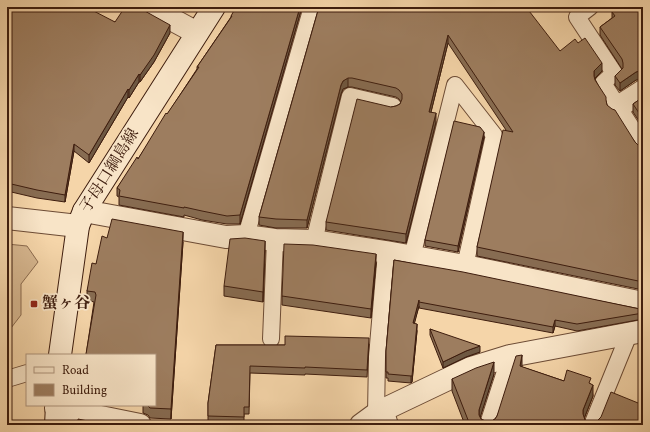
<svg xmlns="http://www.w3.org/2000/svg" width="650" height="432" viewBox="0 0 650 432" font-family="Vollkorn,'Noto Serif JP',serif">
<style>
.green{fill:#d6b68f;stroke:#8a6a4e}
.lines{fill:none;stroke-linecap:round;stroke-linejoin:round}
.lane-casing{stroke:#6c4b35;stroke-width:18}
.street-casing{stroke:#6c4b35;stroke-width:24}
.secondary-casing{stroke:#3e1d0e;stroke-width:24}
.lane{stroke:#f8e4c7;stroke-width:16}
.street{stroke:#f8e4c7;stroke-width:22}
.secondary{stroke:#f8e4c7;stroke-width:22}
.wall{fill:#876c52;stroke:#3e1d0e}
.shaded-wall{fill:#6e5842;stroke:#3e1d0e}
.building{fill:#9d7d5f;stroke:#3e1d0e}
.poi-dot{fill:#8f2418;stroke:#f8e4c7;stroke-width:1.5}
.labels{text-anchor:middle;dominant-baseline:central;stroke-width:3.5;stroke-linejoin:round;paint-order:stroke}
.street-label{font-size:16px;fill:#3e1d0e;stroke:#f8e4c7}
.poi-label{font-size:16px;font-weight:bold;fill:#3e1d0e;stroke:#f8e4c7;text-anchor:start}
</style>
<rect width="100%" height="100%" fill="#f5d5a9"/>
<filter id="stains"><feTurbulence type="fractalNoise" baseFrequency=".005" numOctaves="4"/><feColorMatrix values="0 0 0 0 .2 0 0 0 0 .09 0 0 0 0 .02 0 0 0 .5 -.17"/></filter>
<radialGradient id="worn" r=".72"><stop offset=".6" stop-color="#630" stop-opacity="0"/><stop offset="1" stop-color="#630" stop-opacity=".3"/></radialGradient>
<polygon class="green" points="7,244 27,246 38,262 21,284 21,315 11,328 7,329"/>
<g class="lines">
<g class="lane-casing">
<g id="lane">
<polyline points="590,7 577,17 614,73 603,83 643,145"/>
<polyline points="246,236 312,7"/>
<polyline points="314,241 350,96 393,106"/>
<polyline points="412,257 455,85 494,135 465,266"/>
<polyline points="271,339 275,240"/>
<polyline points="7,379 27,373"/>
<polyline points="385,409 390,425"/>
<polyline points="376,414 377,357 386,252"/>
<polyline points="488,424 510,356"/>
<polyline points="592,425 629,334"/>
</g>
</g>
<g class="street-casing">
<g id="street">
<polyline points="149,7 197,33"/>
<polyline points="618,107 643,91"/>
<polyline points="84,211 226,237 246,236 275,240 314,241 386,252 465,266 643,303"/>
<polyline points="7,218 78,226"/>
<polyline points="56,408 140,425"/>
<polyline points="361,425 376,414 385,409 471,368 510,356 643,331"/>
</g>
</g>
<g class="secondary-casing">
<g id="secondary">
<polyline points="60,355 78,226 84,211 214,7"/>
<polyline points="56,425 57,405"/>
</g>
</g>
<use href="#lane" class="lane"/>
<use href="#street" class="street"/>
<use href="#secondary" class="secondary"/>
</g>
<g class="wall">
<polygon points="7,7 115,22 170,33 154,62 140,82 139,82 129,98 128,97 89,163 74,151 65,202 37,198 7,191"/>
<polygon points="175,7 185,7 183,11"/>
<polygon points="302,7 240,224 227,224 202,220 184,215 184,217 119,205 119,197 117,196 117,188 138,159 197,69 197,67 231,17 231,16"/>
<polygon points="319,7 560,51 602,71 595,79 606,101 607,105 635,142 638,145 643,146 643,290 477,256 477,247 506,130 448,43 431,112 436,122 406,243 326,230 326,222 391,107 396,106 400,104 401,102 399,99 396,97 352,87 348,87 343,89 341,94 307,228 276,228 259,225 259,217"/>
<polygon points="643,7 643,79 636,80 620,91 615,85 615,76 622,69 600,35 600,27 612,18 612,12"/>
<polygon points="643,97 643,127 633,112 633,104"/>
<polygon points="484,137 458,252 425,246 425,240"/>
<polygon points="107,238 183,242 171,419 150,418 148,415 143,413 143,405 155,405 155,355 86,355 94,302 87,300 87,291 96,264"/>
<polygon points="265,251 263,302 224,296 224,286"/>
<polygon points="394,260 640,309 643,309 643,319 577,331 555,326 553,333 419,308 419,306 414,323 417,331 412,382 411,383 388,381 388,378 386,378 386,351"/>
<polygon points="376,263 371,318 282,305 282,296"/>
<polygon points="430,329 480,352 466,357 443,368 430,335"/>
<polygon points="369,344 367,377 305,374 305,375 250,373 249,414 244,414 244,424 208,423 208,403 216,345 285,345"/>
<polygon points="522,367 564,381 591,384 593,396 584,419 588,422 593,423 643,425 465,425 452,391 452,379 494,374 480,417 481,419 485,421 490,422 495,419 497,416"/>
</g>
<g class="shaded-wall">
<polygon points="300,7 302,7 240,224 240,215"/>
<polygon points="170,25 170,33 154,62 140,82 140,75"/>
<polygon points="448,35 448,43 429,120 429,112"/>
<polygon points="602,63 602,71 594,79 594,71"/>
<polygon points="642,70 642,79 636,80 620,91 620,83 636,72"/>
<polygon points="139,74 139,82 129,98 129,90"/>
<polygon points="348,78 348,87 343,89 341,94 307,228 307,220 341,85 343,81"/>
<polygon points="128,89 128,97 89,163 89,155"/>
<polygon points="436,113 436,122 406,243 406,234"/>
<polygon points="484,132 484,137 458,252 458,246"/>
<polygon points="74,144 74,151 65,202 65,195"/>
<polygon points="183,232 183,242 171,419 171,409"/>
<polygon points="265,241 265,251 263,302 263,292"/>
<polygon points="376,254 376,263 371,318 371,309"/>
<polygon points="419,300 419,306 413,329 413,323"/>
<polygon points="555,320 555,326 553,333 553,327"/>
<polygon points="417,324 417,331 412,382 411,383 411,376"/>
<polygon points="480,346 480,352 466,357 443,368 443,362 466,351"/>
<polygon points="522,355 522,366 520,378 520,366"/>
<polygon points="494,362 494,374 479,421 479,410"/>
<polygon points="593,385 593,396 583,421 583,410"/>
</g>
<g class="building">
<polygon points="7,7 86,7 115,22 125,7 140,7 143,10 170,25 154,55 140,75 139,74 129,90 128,89 89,155 74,144 65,195 37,190 7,183"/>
<polygon points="236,7 300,7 240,215 227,216 202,211 184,207 184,208 119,196 120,190 117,188 137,157 138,159 166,113 167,114 199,67 197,67 232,16 231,16"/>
<polygon points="319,7 526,7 560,51 575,39 578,43 585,38 602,63 594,71 594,76 595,80 606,97 606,100 607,105 612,109 615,110 635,142 638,145 643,146 643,282 477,247 503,130 513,132 448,35 429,112 436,113 406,234 326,222 357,99 391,107 396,106 400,104 402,99 402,94 399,90 396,88 352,78 348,78 343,81 341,85 307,220 276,219 259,217"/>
<polygon points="619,7 643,7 643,70 636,72 620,83 615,76 623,68 623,63 622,59 600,27 615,16 612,12"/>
<polygon points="643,97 643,119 633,104"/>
<polygon points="454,121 480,127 484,132 458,246 425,240"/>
<polygon points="112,219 183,232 171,409 150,408 147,405 155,405 155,355 91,355 86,354 96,295 95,292 87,291 92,263 96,264 102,236 107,238"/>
<polygon points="245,238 265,241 263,292 224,286 230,239"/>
<polygon points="284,244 313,245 376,254 371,309 282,296"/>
<polygon points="394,260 463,272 640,309 643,309 643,313 577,324 555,320 553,327 419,302 419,300 413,323 417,324 412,376 411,376 388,374 388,372 386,372 386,351"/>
<polygon points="430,329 480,346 466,351 443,362"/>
<polygon points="285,336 369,338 367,370 305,367 305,368 250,366 249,407 244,407 244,417 208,416 208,403 216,345 285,345"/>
<polygon points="522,355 520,366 564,381 567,370 591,378 589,383 593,385 583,410 583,414 585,420 588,422 593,423 597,421 601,417 611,392 643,405 643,421 642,425 470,425 452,379 476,368 494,362 479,410 479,415 481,419 485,421 490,422 495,419 497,416 516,356"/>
<polygon points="78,419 107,425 78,425"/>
<polygon points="436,423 442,425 431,425"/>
<polygon points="445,423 450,425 444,425"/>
</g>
<rect class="poi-dot" x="30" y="300" width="8" height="8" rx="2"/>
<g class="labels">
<g class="street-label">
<text transform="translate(110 171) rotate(-58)">子母口綱島線</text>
</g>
<g class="poi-label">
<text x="42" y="304">蟹ヶ谷</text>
</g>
</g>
<rect width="650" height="432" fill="none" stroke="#f5d5a9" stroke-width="24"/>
<rect x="8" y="8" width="634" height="416" fill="none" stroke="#3e1d0e" stroke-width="2"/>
<rect x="12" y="12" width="626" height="408" fill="none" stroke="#3e1d0e"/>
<rect x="26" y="354" width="130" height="52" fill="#f8e4c7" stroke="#ae947d"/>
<rect x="34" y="367" width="20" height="6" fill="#f8e4c7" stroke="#ae947d"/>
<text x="62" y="374" font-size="12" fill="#3e1d0e">Road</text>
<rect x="34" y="384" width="20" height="12" fill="#9d7d5f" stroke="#ae947d"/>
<text x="62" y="394" font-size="12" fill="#3e1d0e">Building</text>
<rect width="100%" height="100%" filter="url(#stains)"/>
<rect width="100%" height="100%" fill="url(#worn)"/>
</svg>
